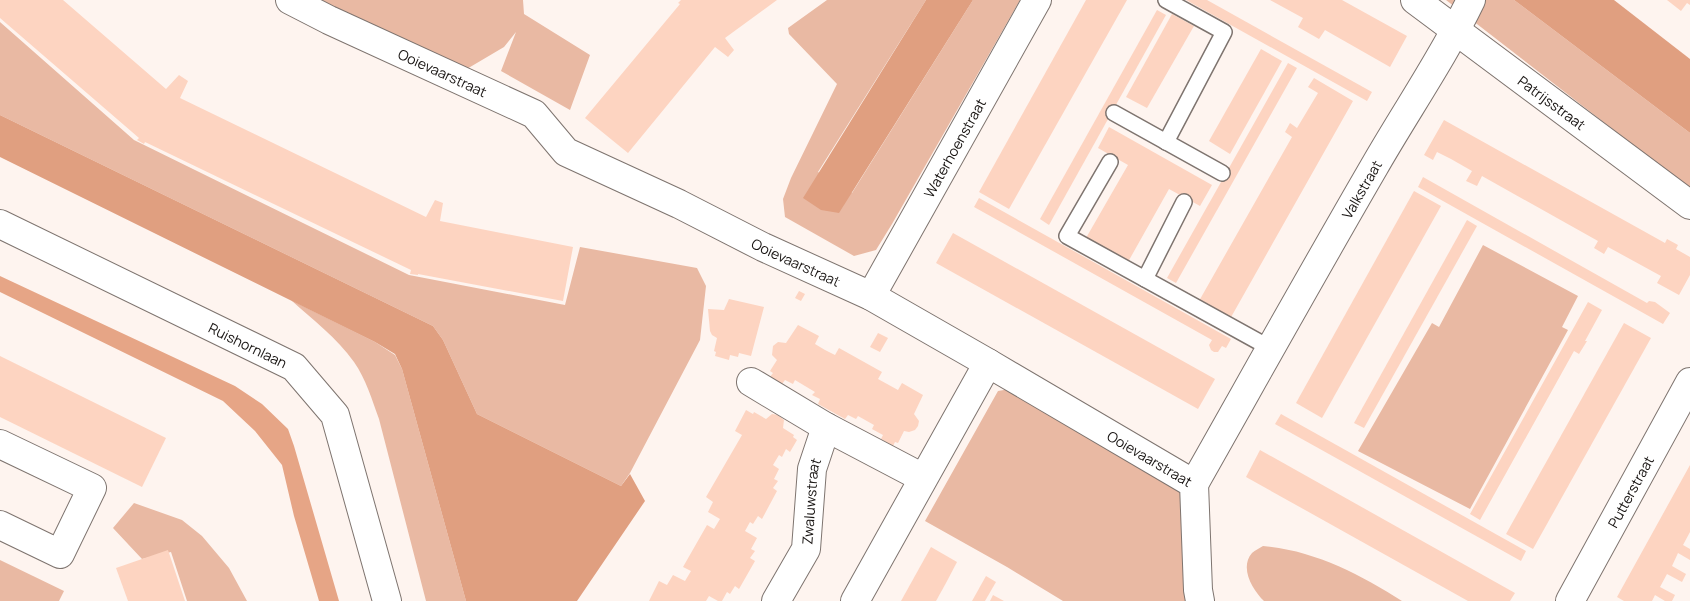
<svg xmlns="http://www.w3.org/2000/svg" width="1690" height="601" viewBox="0 0 1690 601" font-family="Manrope,sans-serif">
<style>
.green{fill:#e9b9a3}
.forest{fill:#e6a586}
.water{fill:#e09f80}
.building{fill:#fdd4c1}
.lines{fill:none;stroke-linecap:round;stroke-linejoin:round}
.lane-casing{stroke:#7e746f;stroke-width:18}
.street-casing{stroke:#7e746f;stroke-width:30}
.secondary-casing{stroke:#7e746f;stroke-width:30}
.lane{stroke:#fff;stroke-width:15}
.street{stroke:#fff;stroke-width:28}
.secondary{stroke:#fff;stroke-width:28}
.labels{text-anchor:middle;dominant-baseline:central;stroke-width:4;stroke-linejoin:round;paint-order:stroke}
.street-label{font-size:14px;fill:#181412;stroke:#fff}
</style>
<rect width="100%" height="100%" fill="#fef4ef"/>
<g class="green">
<polygon points="305,0 523,0 524,14 590,55 570,110 501,71 516,32 504,47 460,73"/>
<polygon points="827,0 926,0 818,172 852,193 973,0 1020,0 892,224 876,250 854,256 785,217 783,199 791,178 837,84 789,34 788,28"/>
<polygon points="1446,0 1514,0 1690,133 1690,189"/>
<polygon points="0,22 134,140 409,275 565,305 580,247 697,268 706,286 700,340 630,473 621,486 477,414 443,340 433,326 0,115"/>
<polygon points="1483,245 1578,296 1562,327 1568,330 1470,509 1358,451 1432,323 1439,327"/>
<path d="M291 300 375 342 395 355 402 369 466 601H426L379 419C372 400 366 379 354 362 337 338 313 320 291 300Z"/>
<polygon points="1010,389 1181,487 1189,499 1185,601 1063,601 1007,567 925,521 998,391"/>
<polygon points="134,503 182,520 202,536 229,568 247,601 187,601 171,552 142,559 113,528"/>
<path d="M1263 546C1313 550 1360 574 1402 601H1264C1253 590 1239 568 1252 553 1255 550 1260 548 1263 546Z"/>
<polygon points="0,560 64,591 59,601 0,601"/>
</g>
<polygon class="forest" points="0,276 235,386 262,404 288,429 294,446 339,601 319,601 294,516 282,465 255,431 223,401 0,292"/>
<g class="water">
<polygon points="926,0 973,0 839,213 821,210 803,198"/>
<polygon points="1514,0 1614,0 1690,59 1690,133"/>
<polygon points="0,115 433,326 443,340 477,414 621,486 630,474 645,501 577,601 466,601 402,369 395,354 375,342 0,157"/>
</g>
<g class="building">
<polygon points="0,0 63,0 166,89 179,75 188,81 180,98 426,217 435,200 443,203 440,221 573,247 563,301 418,274 418,275 410,274 411,270 145,142 144,144 137,140 139,138 0,18"/>
<polygon points="681,0 777,0 725,38 734,50 728,57 715,47 628,153 585,118 680,4 678,3"/>
<polygon points="1086,0 1127,0 1009,209 979,192"/>
<polygon points="1186,0 1207,0 1372,92 1367,101"/>
<polygon points="1270,0 1342,0 1407,36 1390,67 1325,30 1319,39 1298,27 1303,18"/>
<polygon points="1667,0 1690,0 1690,5 1687,3 1681,11"/>
<polygon points="1157,10 1166,15 1049,225 1040,219"/>
<polygon points="1172,14 1194,26 1147,108 1126,97"/>
<polygon points="1261,49 1282,61 1230,154 1209,141"/>
<polygon points="1288,63 1297,68 1176,283 1167,278"/>
<polygon points="1314,78 1353,101 1230,319 1199,301 1292,137 1285,132 1290,123 1297,128 1318,93 1308,87"/>
<polygon points="1444,120 1665,243 1667,239 1678,245 1676,249 1690,257 1690,275 1679,295 1657,283 1661,276 1608,247 1604,254 1594,248 1598,241 1482,176 1477,186 1466,181 1472,171 1451,159 1437,152 1433,160 1424,155"/>
<polygon points="1109,127 1212,185 1200,206 1169,189 1128,262 1086,238 1128,165 1098,148"/>
<polygon points="1423,177 1647,303 1649,301 1655,302 1670,313 1663,324 1418,187"/>
<polygon points="1414,191 1441,206 1322,418 1296,403"/>
<polygon points="979,198 1231,339 1226,348 1222,346 1218,352 1214,352 1211,350 1209,345 1212,340 974,207"/>
<polygon points="1467,220 1477,226 1364,428 1354,423"/>
<polygon points="953,233 1215,379 1198,409 936,263"/>
<polygon points="799,291 805,294 801,301 795,298"/>
<polygon points="729,299 764,307 751,356 739,353 738,357 730,355 729,360 715,356 716,352 714,351 717,338 712,335 710,331 708,309 724,310"/>
<polygon points="1588,302 1602,310 1585,341 1587,341 1579,354 1574,351 1480,520 1470,514"/>
<polygon points="1624,323 1651,338 1533,549 1506,534"/>
<polygon points="798,325 819,336 815,344 825,350 835,355 839,348 882,372 878,379 898,390 902,383 923,395 914,414 919,421 918,426 915,430 909,432 904,431 898,443 895,442 893,446 881,439 883,435 872,429 874,425 858,416 856,419 848,415 845,419 818,404 820,399 812,395 815,392 795,380 793,384 785,380 782,384 770,377 773,373 770,371 777,360 772,355 773,346 778,342 786,343"/>
<polygon points="878,333 888,338 880,352 870,347"/>
<polygon points="0,356 166,438 142,487 0,417"/>
<polygon points="746,410 753,414 754,412 766,419 772,414 778,415 784,420 783,428 794,435 793,437 797,440 790,452 786,449 782,457 779,455 773,465 779,469 774,479 778,481 773,488 777,491 762,519 758,516 753,524 750,522 745,531 757,538 751,549 755,551 750,558 755,561 739,589 735,586 730,594 727,592 722,601 718,601 709,596 706,601 649,601 659,581 667,585 673,575 685,581 691,571 683,567 707,525 714,529 720,519 708,512 713,502 706,497 742,435 735,431"/>
<polygon points="1281,414 1526,551 1521,561 1275,424"/>
<polygon points="1260,450 1515,593 1510,601 1468,601 1246,477"/>
<polygon points="1690,465 1690,532 1683,545 1690,549 1690,560 1678,553 1672,566 1686,574 1682,582 1667,574 1660,587 1675,595 1672,601 1665,601 1655,595 1652,601 1624,601 1617,597"/>
<polygon points="931,547 957,562 946,583 936,601 901,601"/>
<polygon points="168,550 185,601 128,601 116,568"/>
<polygon points="986,576 996,582 985,601 972,601"/>
<polygon points="993,595 1004,601 990,601"/>
</g>
<g class="lines">
<g class="lane-casing">
<g id="lane">
<polyline points="1114,113 1222,173"/>
<polyline points="1166,142 1224,32 1166,0"/>
<polyline points="1110,162 1067,236 1270,348"/>
<polyline points="1145,279 1184,202"/>
</g>
</g>
<g class="street-casing">
<g id="street">
<path id="s1" d="M290 0 329 20 534 114 566 152 679 204 763 247 871 296 988 363 1194 484 1198 590 1200 601"/>
<path id="s2" d="M1415 0 1690 205"/>
<path id="s3" d="M871 296 1037 0"/>
<polyline points="751,382 826,427 923,478"/>
<polyline points="0,444 92,488 60,554 0,525"/>
<path id="s4" d="M1194 484C1254 378 1313 272 1374 167 1406 111 1443 58 1471 0"/>
<path id="s5" d="M776 601 806 549 812 469 826 427"/>
<polyline points="855,601 988,363"/>
<path id="s6" d="M1570 601 1690 382"/>
</g>
</g>
<g class="secondary-casing">
<g id="secondary">
<path id="s7" d="M0 224 294 367 335 415 387 601"/>
</g>
</g>
<use href="#lane" class="lane"/>
<use href="#street" class="street"/>
<use href="#secondary" class="secondary"/>
</g>
<g class="labels">
<g class="street-label">
<text stroke="none"><textPath href="#s1" startOffset="169">Ooievaarstraat</textPath></text>
<text stroke="none"><textPath href="#s2" startOffset="171">Patrijsstraat</textPath></text>
<text stroke="none"><textPath href="#s3" startOffset="170">Waterhoenstraat</textPath></text>
<text stroke="none"><textPath href="#s4" startOffset="339">Valkstraat</textPath></text>
<text stroke="none"><textPath href="#s1" startOffset="574">Ooievaarstraat</textPath></text>
<text stroke="none"><textPath href="#s7" startOffset="276">Ruishornlaan</textPath></text>
<text stroke="none"><textPath href="#s1" startOffset="979">Ooievaarstraat</textPath></text>
<text stroke="none"><textPath href="#s6" startOffset="125">Putterstraat</textPath></text>
<text stroke="none"><textPath href="#s5" startOffset="108">Zwaluwstraat</textPath></text>
</g>
</g>
</svg>
